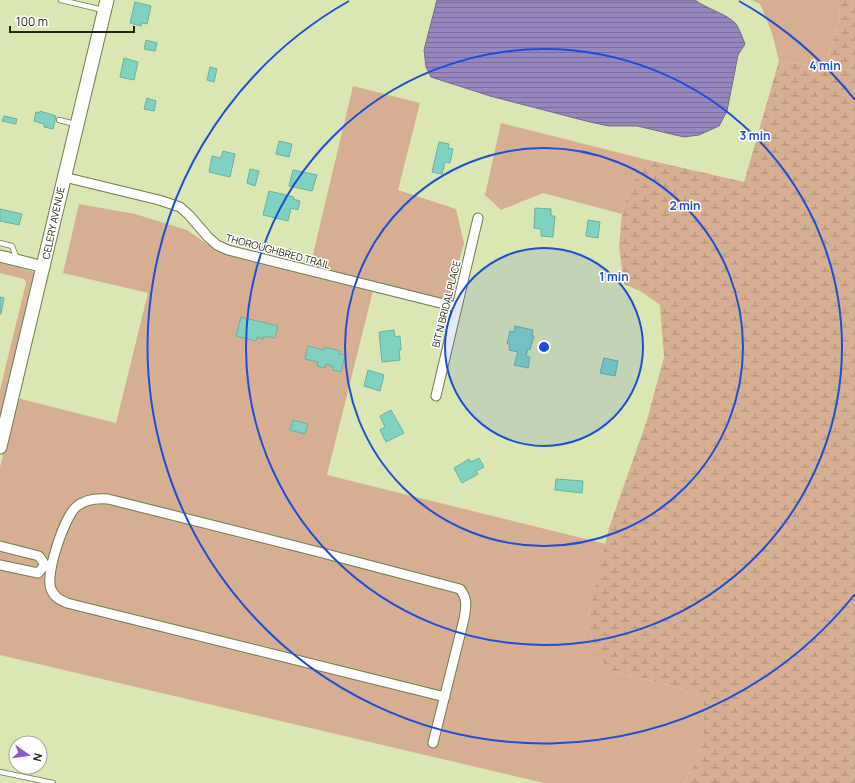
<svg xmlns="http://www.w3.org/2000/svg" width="855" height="783" viewBox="0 0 855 783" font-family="Manrope,sans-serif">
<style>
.green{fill:#d6af92}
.wetland{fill:url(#wetland-marsh)}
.water{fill:url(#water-rules);stroke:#756a8b}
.building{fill:#7fd2c0;stroke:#6dafa0}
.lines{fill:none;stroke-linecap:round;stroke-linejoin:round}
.service-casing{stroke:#717b4a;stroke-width:6}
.minor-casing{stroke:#717b4a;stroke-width:11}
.tertiary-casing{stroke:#717b4a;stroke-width:13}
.secondary-casing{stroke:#717b4a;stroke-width:15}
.service{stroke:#fff;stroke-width:4.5}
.minor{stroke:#fff;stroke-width:9}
.tertiary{stroke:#fff;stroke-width:11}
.secondary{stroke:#fff;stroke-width:13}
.ring{fill:none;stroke:#1d4ed8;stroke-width:2}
.labels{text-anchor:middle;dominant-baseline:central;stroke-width:3;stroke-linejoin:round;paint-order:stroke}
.street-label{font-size:10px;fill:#232713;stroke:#fff}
.centre{fill:#1d4ed8;stroke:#fff;stroke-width:2}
.ring-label{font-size:12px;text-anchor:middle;font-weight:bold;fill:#1d4ed8;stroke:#fff;stroke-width:3;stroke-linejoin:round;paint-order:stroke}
</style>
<defs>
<pattern id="wetland-marsh" width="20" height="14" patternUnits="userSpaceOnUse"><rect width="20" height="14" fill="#d6af92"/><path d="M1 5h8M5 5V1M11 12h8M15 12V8" fill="none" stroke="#ad8e76"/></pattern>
<pattern id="water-rules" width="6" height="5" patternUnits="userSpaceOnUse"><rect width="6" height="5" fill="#9886bf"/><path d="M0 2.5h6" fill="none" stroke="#7c6e9a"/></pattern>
</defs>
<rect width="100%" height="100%" fill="#dae7b2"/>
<g class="green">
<polygon points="752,0 837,0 840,17 834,40 824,67 779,61 772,33 760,4"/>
<polygon points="353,86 420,103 398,190 456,209 464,243 448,301 310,267"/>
<polygon points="501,123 648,160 630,186 622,214 543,193 501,210 485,195"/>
<polygon points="79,204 135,214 187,230 210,246 227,254 373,291 327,475 606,544 586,628 609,670 695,692 704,701 704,730 696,762 684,783 544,783 0,655 0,467 17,398 116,423 148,293 63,273"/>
<polygon points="0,262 37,273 0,427 0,390 26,283 25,280 23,279 0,273"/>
</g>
<polygon class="wetland" points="837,0 855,0 855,783 684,783 696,762 704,730 704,701 695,692 609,670 592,649 586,628 609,528 647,420 664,357 660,305 642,292 624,284 619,247 622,214 630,186 648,160 744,182 779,61 824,67 834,40 840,17"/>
<path class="water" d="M437 0H695C705 8 729 15 736 24 740 30 742 37 745 44L738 55 727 111 719 126 699 135 684 137 637 126H609L590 122 490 96 431 77 426 67 424 50Z"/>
<g class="building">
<polygon points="135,2 151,6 147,24 142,23 141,26 130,23"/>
<polygon points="146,40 157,43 155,51 144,49"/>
<polygon points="124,58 138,62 134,80 120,77"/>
<polygon points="210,67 217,69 214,82 207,80"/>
<polygon points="147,98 156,101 154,111 144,109"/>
<polygon points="40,111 56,116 53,129 44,127 44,124 34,121 36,112 39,113"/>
<polygon points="4,116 17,119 16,124 2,121"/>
<polygon points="279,141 292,144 289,157 276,154"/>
<polygon points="439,142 449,144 448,148 453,149 450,163 445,162 442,174 432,172"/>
<polygon points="223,151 235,154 230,177 209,172 212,156 221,158"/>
<polygon points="250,169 259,171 255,186 247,183"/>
<polygon points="293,170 317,175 312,191 289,186"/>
<polygon points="269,191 294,197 293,199 300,201 298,210 291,208 288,221 263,215"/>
<polygon points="535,208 551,209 551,216 555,216 553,237 541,236 541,229 534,228"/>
<polygon points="0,209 22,214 19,225 0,221"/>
<polygon points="588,220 600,222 598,238 586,236"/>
<polygon points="0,297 4,298 1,314 0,314"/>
<polygon points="241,317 278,326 275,338 264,336 264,339 257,337 256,341 236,336"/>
<polygon points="515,326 533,330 532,335 534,336 530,350 528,349 526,356 530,357 528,368 514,365 518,352 509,350 510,344 507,344 510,331 514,332"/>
<polygon points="394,330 395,337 400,336 401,350 399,350 400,360 382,362 379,332"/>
<polygon points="308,346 324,350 325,347 340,351 339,354 345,355 341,372 333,370 333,366 326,364 325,368 317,366 318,362 305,359"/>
<polygon points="604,358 618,361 615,376 600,373"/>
<polygon points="368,370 384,375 380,391 364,386"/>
<polygon points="391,410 404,433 386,442 380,430 385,427 380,416"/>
<polygon points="293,420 308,424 305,434 290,430"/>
<polygon points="479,458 484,467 476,471 478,474 462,483 454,468 469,459 471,462"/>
<polygon points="556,479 583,481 582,493 555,490"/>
</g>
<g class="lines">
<g class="service-casing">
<g id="service">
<polyline points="61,0 103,10"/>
<polyline points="59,120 75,124"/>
<polyline points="0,243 12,246 17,259"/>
<polyline points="0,772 53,783"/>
</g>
</g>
<g class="minor-casing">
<g id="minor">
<polyline points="64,177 159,200 180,207 189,215 208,237 217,245 228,250 456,307"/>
<polyline points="436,396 478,218"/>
<polyline points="0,546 39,556 45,565 51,566"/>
<polyline points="0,565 38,573 45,565"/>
<path d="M433 743 464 619C466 607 468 599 460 589L315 551 108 499C96 498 85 499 76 507 64 518 45 574 51 589 54 597 60 600 67 603L445 697"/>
</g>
</g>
<g class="tertiary-casing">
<polyline id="tertiary" points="0,256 44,267"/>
</g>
<g class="secondary-casing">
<path id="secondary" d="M0 447C36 298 70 149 107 0"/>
</g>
<use href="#service" class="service"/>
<use href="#minor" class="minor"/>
<use href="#tertiary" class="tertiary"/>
<use href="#secondary" class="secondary"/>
</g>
<circle cx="544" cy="347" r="99" fill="#1d4ed8" fill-opacity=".12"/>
<g class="ring">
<circle cx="544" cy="347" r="99"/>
<circle cx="544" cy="347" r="199"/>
<circle cx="544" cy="347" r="298"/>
<path d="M855 594A397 397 0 1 1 349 1M739 1A397 397 0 0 1 855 100"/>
</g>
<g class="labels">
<g class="street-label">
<text transform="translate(53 223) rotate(-78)">CELERY AVENUE</text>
<text transform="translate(278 251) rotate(15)">THOROUGHBRED TRAIL</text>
<text transform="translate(446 304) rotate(-76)">BIT N BRIDAL PLACE</text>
</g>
</g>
<circle cx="544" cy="347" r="6" class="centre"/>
<g class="ring-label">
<text x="825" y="70">4 min</text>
<text x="755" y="140">3 min</text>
<text x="685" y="210">2 min</text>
<text x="614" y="281">1 min</text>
</g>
<g transform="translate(28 755) rotate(104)"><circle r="19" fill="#ffffff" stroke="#a7a9a1"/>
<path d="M0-3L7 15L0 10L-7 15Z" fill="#895ad3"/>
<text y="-6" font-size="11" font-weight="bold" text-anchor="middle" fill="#232713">N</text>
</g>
<path d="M10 26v6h124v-6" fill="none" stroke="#232713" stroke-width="2"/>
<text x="16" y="26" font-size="12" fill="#232713" stroke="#ffffff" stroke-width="3" paint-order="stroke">100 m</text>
</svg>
